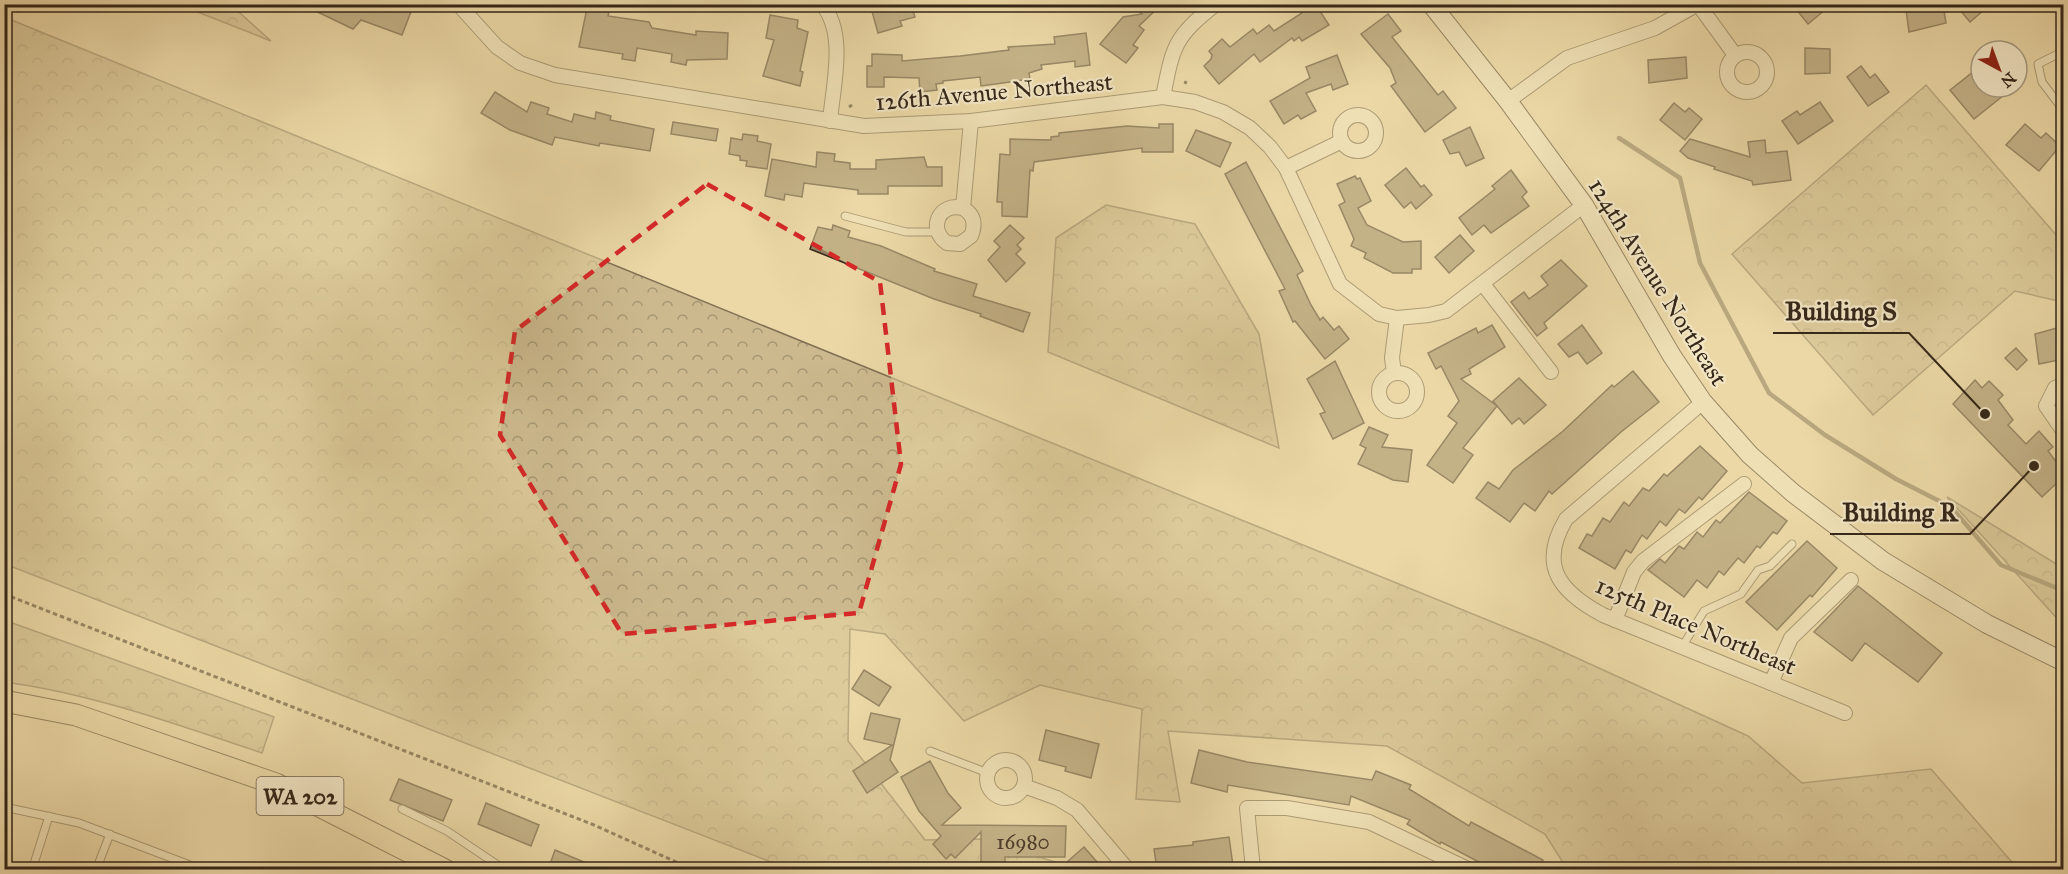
<svg xmlns="http://www.w3.org/2000/svg" width="2068" height="874" viewBox="0 0 2068 874" font-family="'IM FELL Great Primer',serif">
<style>
.forest{fill:url(#forest-crowns);stroke:#807054;stroke-width:1.5}
.lines{fill:none;stroke-linecap:round;stroke-linejoin:round}
.stream{stroke:#7d6d51;stroke-width:4.5}
.building{fill:#948362;stroke:#352719;stroke-width:1.5}
.lane-casing{stroke:#62533c;stroke-width:9}
.street-casing{stroke:#62533c;stroke-width:16}
.secondary-casing{stroke:#352719;stroke-width:20}
.primary-casing{stroke:#352719;stroke-width:23}
.path{stroke:#352719;stroke-width:3;stroke-dasharray:4.5 3;stroke-linecap:butt}
.lane{stroke:#f2e6c5;stroke-width:7}
.street{stroke:#f2e6c5;stroke-width:14}
.secondary{stroke:#f2e6c5;stroke-width:18}
.primary{stroke:#ebd8a6;stroke-width:21}
.marked{fill:none;stroke:#d62828;stroke-width:4.5;stroke-dasharray:12 8;stroke-linejoin:round}
.labels{text-anchor:middle;dominant-baseline:central;stroke-width:4.5;stroke-linejoin:round;paint-order:stroke}
.number-label{font-size:21px;fill:#4d3e2b}
.shield{fill:#f2e6c5;stroke:#6e604d;stroke-width:1.5}
.shield-label{font-size:22px;font-weight:bold;fill:#352719}
.street-label{font-size:24px;fill:#352719;stroke:#f2e6c5}
.leader{fill:none;stroke:#352719;stroke-width:2}
.callout-dot{fill:#352719;stroke:#f2e6c5;stroke-width:2}
.callout-label{font-size:26px;text-anchor:middle;font-weight:bold;fill:#352719;stroke:#f2e6c5;stroke-width:4.5;stroke-linejoin:round;paint-order:stroke}
</style>
<defs>
<pattern id="forest-crowns" width="20" height="18" patternUnits="userSpaceOnUse" patternTransform="scale(1.5)"><rect width="20" height="18" fill="#ccba8e"/><path d="M2 6a3 3 0 1 1 6 0M12 15a3 3 0 1 1 6 0" fill="none" stroke="#a69773"/></pattern>
</defs>
<rect width="100%" height="100%" fill="#ebd8a6"/>
<filter id="stains"><feTurbulence type="fractalNoise" baseFrequency=".00333" numOctaves="4"/><feColorMatrix values="0 0 0 0 .2 0 0 0 0 .09 0 0 0 0 .02 0 0 0 .5 -.17"/></filter>
<radialGradient id="worn" r=".72"><stop offset=".6" stop-color="#630" stop-opacity="0"/><stop offset="1" stop-color="#630" stop-opacity=".3"/></radialGradient>
<g class="forest">
<polygon points="180,5 231,5 271,41"/>
<polygon points="4,17 1544,643 1748,736 1802,783 1931,769 2018,869 1567,869 1545,834 1387,746 1168,731 1180,802 1136,799 1142,709 1040,685 964,721 885,634 850,629 848,741 925,840 979,839 1059,863 1061,869 789,869 5,564"/>
<polygon points="1926,85 2063,243 2063,302 2015,291 1873,415 1732,254"/>
<polygon points="1106,205 1195,224 1259,334 1279,448 1048,352 1056,238"/>
<polygon points="1947,497 2063,568 2063,625"/>
<path d="M4 620 274 717 262 753C178 725 93 694 5 682Z"/>
</g>
<g class="lines">
<polyline class="stream" points="1619,138 1680,178 1700,263 1769,393 1825,435 1896,479 1951,507 2001,565 2064,591"/>
</g>
<g class="building">
<polygon points="301,4 409,4 408,7 412,9 402,35 361,20 353,29"/>
<polygon points="870,4 911,4 915,17 900,21 902,26 878,33"/>
<polygon points="1133,4 1162,4 1139,26 1144,30 1133,45 1138,48 1126,63 1100,44 1123,17 1142,14"/>
<polygon points="1308,4 1318,8 1329,25 1302,41 1299,37 1294,41 1292,38 1260,62 1254,54 1219,84 1204,66 1211,59 1212,55 1209,51 1222,39 1230,47 1253,29 1257,34 1269,25 1274,31 1302,13 1301,9"/>
<polygon points="1792,4 1832,4 1808,24"/>
<polygon points="1955,4 1991,4 1970,22"/>
<polygon points="1943,5 1946,23 1909,32 1906,10"/>
<polygon points="587,8 609,12 608,16 649,22 652,28 696,35 696,31 728,33 727,59 687,60 686,65 671,62 672,54 637,48 635,61 622,59 623,54 579,47"/>
<polygon points="1388,14 1401,31 1392,37 1438,95 1443,91 1456,108 1425,132 1391,86 1396,83 1390,68 1361,34"/>
<polygon points="770,15 798,20 797,28 808,32 800,71 803,72 800,86 763,76 774,40 766,38"/>
<polygon points="1086,33 1090,65 1075,67 1075,61 1041,65 1042,69 1029,73 1030,79 1003,83 981,86 980,77 943,81 943,83 936,84 937,90 920,92 919,78 884,77 884,87 867,87 867,66 872,66 872,54 902,55 902,61 960,56 1009,50 1008,47 1055,44 1054,37"/>
<polygon points="1805,48 1830,49 1830,73 1805,74"/>
<polygon points="1337,55 1348,84 1333,90 1331,84 1306,93 1316,111 1301,119 1298,115 1284,124 1270,101 1310,78 1306,67"/>
<polygon points="1686,57 1687,78 1649,83 1648,60"/>
<polygon points="1861,66 1870,78 1875,74 1889,92 1868,106 1847,77"/>
<polygon points="1973,72 1981,87 2014,87 1974,119 1950,90"/>
<polygon points="495,92 527,112 531,102 549,108 547,114 572,122 574,114 595,119 596,112 611,116 610,120 654,129 650,151 600,143 599,146 555,137 552,145 510,130 481,113"/>
<polygon points="1820,102 1833,121 1798,144 1782,121 1797,111 1800,115"/>
<polygon points="1674,103 1685,112 1689,108 1702,119 1685,140 1660,120"/>
<polygon points="673,122 718,129 716,141 671,134"/>
<polygon points="1159,124 1173,124 1173,152 1142,152 1142,148 1034,162 1033,171 1030,170 1027,217 1002,216 1002,202 997,202 1000,154 1010,155 1010,139 1051,140 1051,137 1059,136 1059,133 1127,126 1159,128"/>
<polygon points="2025,124 2041,138 2046,133 2060,146 2039,171 2006,145"/>
<polygon points="1470,127 1484,158 1466,166 1459,152 1450,154 1443,140"/>
<polygon points="1196,130 1231,143 1220,167 1186,151"/>
<polygon points="743,134 758,136 757,141 771,144 767,169 746,166 747,161 740,160 740,156 729,154 731,138 742,140"/>
<polygon points="1690,139 1750,157 1748,142 1765,140 1766,153 1787,151 1791,180 1753,185 1752,181 1714,169 1715,167 1688,158 1680,151"/>
<polygon points="817,152 835,154 834,161 850,163 850,169 876,169 876,160 924,157 927,167 942,167 942,186 888,186 888,194 858,194 858,190 804,183 802,197 785,194 784,200 765,196 772,159 816,167"/>
<polygon points="1246,162 1303,271 1297,275 1311,305 1320,320 1323,317 1334,330 1339,326 1349,339 1325,359 1295,321 1293,322 1279,291 1285,289 1225,174"/>
<polygon points="1406,168 1421,187 1424,185 1432,195 1416,209 1411,202 1404,208 1385,185"/>
<polygon points="1511,170 1527,192 1522,197 1529,206 1491,233 1484,225 1472,235 1459,218 1495,189 1492,186"/>
<polygon points="1355,176 1357,179 1360,178 1371,201 1358,208 1367,225 1403,242 1421,241 1421,269 1412,269 1412,273 1393,273 1364,258 1366,253 1351,246 1354,239 1339,205 1345,202 1337,184"/>
<polygon points="833,225 850,231 848,237 881,246 935,269 934,271 977,284 973,296 1030,313 1023,332 980,316 981,314 934,299 810,249 818,227 832,230"/>
<polygon points="1010,225 1024,238 1017,245 1021,249 1016,254 1025,263 1006,282 988,260 1000,247 994,241"/>
<polygon points="1460,235 1474,251 1449,273 1435,257"/>
<polygon points="1561,260 1587,286 1544,323 1547,328 1537,336 1511,302 1524,292 1529,299 1548,285 1541,276"/>
<polygon points="1492,325 1505,347 1469,369 1471,374 1461,379 1497,406 1493,401 1519,378 1546,405 1524,424 1519,418 1512,424 1497,406 1463,448 1473,455 1453,483 1427,465 1457,423 1448,416 1459,401 1441,366 1436,369 1428,353 1476,328 1478,333"/>
<polygon points="1582,325 1602,353 1587,364 1578,352 1569,357 1558,344"/>
<polygon points="2064,326 2064,359 2039,364 2035,334"/>
<polygon points="2016,348 2027,360 2017,370 2005,358"/>
<polygon points="1335,361 1364,423 1333,439 1320,414 1325,412 1307,379"/>
<polygon points="1633,371 1659,402 1621,432 1552,494 1549,491 1535,511 1524,503 1510,522 1476,498 1488,482 1499,489 1513,470 1562,432 1612,385 1614,387"/>
<polygon points="1975,380 1982,388 1989,381 2003,395 1998,400 2013,420 2008,425 2026,444 2039,431 2053,447 2048,451 2063,471 2057,477 2060,480 2042,497 1953,404"/>
<polygon points="1369,427 1388,435 1382,447 1412,450 1408,482 1393,480 1358,464 1366,448 1360,445"/>
<polygon points="1700,446 1727,471 1702,500 1699,497 1685,513 1679,509 1666,526 1660,521 1647,539 1642,535 1631,553 1626,550 1615,569 1579,548 1587,534 1592,536 1603,518 1610,522 1624,502 1629,506 1643,488 1649,491 1664,474 1667,476"/>
<polygon points="1749,492 1787,521 1777,534 1773,532 1760,548 1757,546 1744,563 1738,558 1724,575 1719,571 1707,588 1697,580 1684,597 1648,570 1660,559 1665,563 1679,546 1684,549 1697,532 1703,537 1716,520 1720,523"/>
<polygon points="1807,541 1837,568 1812,597 1810,595 1777,630 1746,602"/>
<polygon points="1858,586 1942,653 1918,682 1865,643 1852,661 1814,632"/>
<polygon points="864,670 891,687 879,706 852,689"/>
<polygon points="871,713 900,719 890,760 898,772 867,793 853,771 892,745 864,739"/>
<polygon points="1046,730 1099,744 1091,778 1065,771 1066,767 1039,760"/>
<polygon points="1199,750 1247,762 1372,780 1376,771 1411,785 1409,789 1469,826 1471,822 1543,860 1538,870 1503,870 1494,865 1492,869 1441,842 1440,844 1407,824 1410,820 1351,796 1349,805 1228,785 1227,792 1191,783"/>
<polygon points="930,761 948,793 961,808 942,825 1066,826 1065,857 1005,857 1005,863 981,862 981,832 955,858 951,854 946,859 933,844 941,836 919,811 901,777"/>
<polygon points="399,779 452,800 443,821 390,800"/>
<polygon points="486,803 539,825 531,846 478,824"/>
<polygon points="1229,837 1233,866 1208,870 1157,870 1154,849 1193,845 1193,842"/>
<polygon points="1084,847 1104,870 1073,870 1067,862"/>
<polygon points="555,850 601,869 601,870 548,870"/>
</g>
<g class="lines">
<g class="lane-casing">
<g id="lane">
<polyline points="2064,51 2038,64 2042,82 2064,111"/>
<polyline points="845,216 906,232 937,232"/>
<polyline points="1682,647 1704,611 1741,594 1758,570 1770,566 1792,544"/>
<polyline points="930,751 988,773"/>
<polyline points="4,807 79,823 203,870"/>
<polyline points="402,809 447,831 502,868 534,870"/>
<polyline points="32,870 49,816"/>
<polyline points="96,870 110,834"/>
</g>
</g>
<g class="street-casing">
<g id="street">
<polyline points="458,4 497,47 520,63 555,75 864,126 971,121 1163,97 1195,102 1223,112 1250,128 1270,147 1286,168 1340,284 1379,314 1397,318 1392,358 1394,373"/>
<path d="M822 4C847 34 833 85 830 121"/>
<polyline points="1698,4 1735,55"/>
<circle cx="1747" cy="72" r="20"/>
<path d="M1163 97C1173 46 1174 37 1216 4"/>
<polyline points="1508,101 1567,58 1655,28 1698,4"/>
<circle cx="1358" cy="133" r="18"/>
<polyline points="1286,168 1342,141"/>
<path d="M963 208C974 215 976 224 971 236L960 244 947 243C927 229 939 202 963 208L971 121"/>
<polyline points="1483,284 1551,372"/>
<polyline points="1397,318 1429,315 1446,311 1584,205"/>
<circle cx="1398" cy="392" r="19"/>
<polyline points="2064,384 2055,388 2046,406 2064,432"/>
<path d="M1703 402 1566 519C1538 566 1560 592 1603 615L1845 713"/>
<polyline points="1615,620 1634,572 1643,561 1744,484"/>
<polyline points="1771,683 1791,638 1851,580"/>
<circle cx="1006" cy="779" r="19"/>
<polyline points="1024,786 1057,798 1077,810 1128,870"/>
<polyline points="1253,870 1247,808 1287,808 1369,822 1470,870"/>
</g>
</g>
<g class="secondary-casing">
<polyline id="secondary" points="1431,4 1508,101 1584,205 1672,356 1703,402 1750,455 1793,493 1883,561 1987,624 2064,662"/>
</g>
<g class="primary-casing">
<polyline id="primary" points="4,701 76,715 276,784 445,870"/>
</g>
<g class="path">
<polyline points="1185,84 1186,81"/>
<polyline points="849,107 852,105"/>
<polyline points="4,594 594,825 694,870"/>
</g>
<use href="#lane" class="lane"/>
<use href="#street" class="street"/>
<use href="#secondary" class="secondary"/>
<use href="#primary" class="primary"/>
</g>
<path d="M0 0H2068V874H0ZM707 184 880 282 901 464 859 613 622 634 500 435 515 331Z" fill="#ebd8a6" fill-opacity=".55" fill-rule="evenodd"/>
<path class="marked" d="M707 184 880 282 901 464 859 613 622 634 500 435 515 331Z"/>
<g class="labels">
<g class="number-label">
<text x="1023" y="842">16980</text>
</g>
<rect class="shield" x="256.5" y="777" width="87" height="38" rx="4.5"/>
<g class="shield-label">
<text x="300" y="796">WA 202</text>
</g>
<g class="street-label">
<text transform="translate(994 92) rotate(-5)">126th Avenue Northeast</text>
<text transform="translate(1658 282) rotate(58)">124th Avenue Northeast</text>
<text transform="translate(1696 626) rotate(23)">125th Place Northeast</text>
</g>
</g>
<path class="leader" d="M1985 414L1909 333H1773M2034 466L1970 534H1830"/>
<g class="callout-dot">
<circle cx="1985" cy="414" r="6"/>
<circle cx="2034" cy="466" r="6"/>
</g>
<g class="callout-label">
<text x="1841" y="320">Building S</text>
<text x="1900" y="521">Building R</text>
</g>
<rect width="2068" height="874" fill="none" stroke="#ebd8a6" stroke-width="24"/>
<rect x="6" y="6" width="2056" height="862" fill="none" stroke="#352719" stroke-width="3"/>
<rect x="12" y="12" width="2044" height="850" fill="none" stroke="#352719" stroke-width="1.5"/>
<g transform="translate(1999 69) rotate(139)"><circle r="28" fill="#f2e6c5" stroke="#a69a80" stroke-width="1.5"/>
<path d="M0-4.5L10 22L0 15L-10 22Z" fill="#8f2418"/>
<text y="-9" font-size="16" font-weight="bold" text-anchor="middle" fill="#352719">N</text>
</g>
<rect width="100%" height="100%" filter="url(#stains)"/>
<rect width="100%" height="100%" fill="url(#worn)"/>
</svg>
